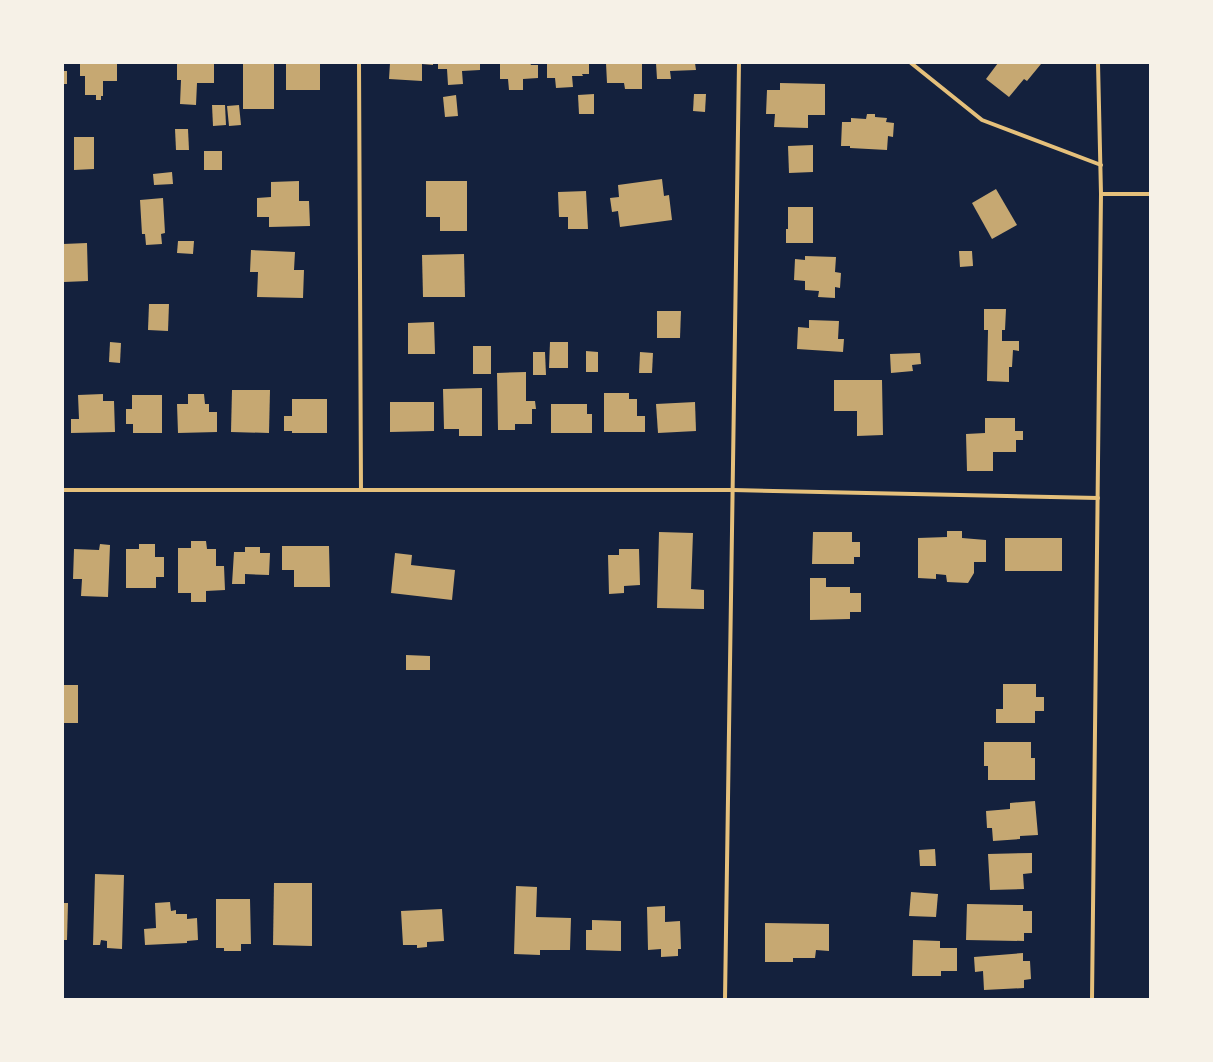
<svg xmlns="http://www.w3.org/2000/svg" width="1213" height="1062" viewBox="0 0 1213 1062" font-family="Rubik,sans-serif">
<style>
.building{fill:#c6a872}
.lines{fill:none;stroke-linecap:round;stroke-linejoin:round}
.minor{stroke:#e5c07b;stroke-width:4}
</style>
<rect width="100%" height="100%" fill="#14213d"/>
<g class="building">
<polygon points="80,63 117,63 117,81 103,81 103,96 101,96 101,100 96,100 96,95 85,95 85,76 80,76"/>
<polygon points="177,63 214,63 214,83 197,83 196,105 180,104 181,80 177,80"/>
<rect x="243" y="63" width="31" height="46"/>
<rect x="286" y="63" width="34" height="27"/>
<polygon points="390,63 433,63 433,65 422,64 422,81 389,79"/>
<polygon points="438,63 480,63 480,70 462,71 463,84 448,85 447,69 438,69"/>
<polygon points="500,63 530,63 531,65 538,65 538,78 523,79 523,90 509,90 508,79 500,79"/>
<polygon points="547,63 589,63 589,74 582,74 583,76 572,76 573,87 556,88 555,78 547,78"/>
<polygon points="606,63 642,63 642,89 625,89 624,83 607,83"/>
<polygon points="656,63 695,63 696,70 670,71 671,79 657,79"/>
<polygon points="998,63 1040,63 1041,64 1027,81 1024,79 1009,97 986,79"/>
<rect x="63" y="71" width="4" height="13"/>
<polygon points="780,83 825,84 825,115 808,115 808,128 774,127 775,114 766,114 767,90 780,90"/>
<polygon points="594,94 594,114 579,114 578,95"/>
<polygon points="694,94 706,94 705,112 693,111"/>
<polygon points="456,95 458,116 445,117 443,97"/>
<polygon points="212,105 225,105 226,125 213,126"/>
<polygon points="239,105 241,125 229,126 227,106"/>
<polygon points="867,114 875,114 875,117 887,118 886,122 894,123 893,137 888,136 887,150 850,148 850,146 841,146 842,122 851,122 851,118 866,119"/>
<polygon points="175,129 188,129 189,150 176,150"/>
<polygon points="74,137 94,137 94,169 74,170"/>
<polygon points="813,145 813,172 789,173 788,146"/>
<rect x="204" y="151" width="18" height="19"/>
<polygon points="172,172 173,184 154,185 153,174"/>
<polygon points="662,179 664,196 669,195 672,220 620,227 618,211 612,212 610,198 619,197 618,185"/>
<polygon points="299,181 299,201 309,201 310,226 269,227 269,217 257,217 257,198 271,197 271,182"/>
<polygon points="426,181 467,181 467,231 440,231 440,217 426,217"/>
<polygon points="996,189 1017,225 992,239 972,203"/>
<polygon points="586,191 588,229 568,229 568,217 559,217 558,192"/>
<polygon points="163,198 165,233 161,234 162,244 146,245 145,234 142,234 140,200"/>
<polygon points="788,207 813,207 813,243 786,243 786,229 788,229"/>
<polygon points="178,241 194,241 193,254 177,253"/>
<polygon points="87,243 88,281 64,282 64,271 63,271 63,244"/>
<polygon points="251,250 295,252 294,270 304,270 303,298 257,297 258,272 250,272"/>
<polygon points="959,251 972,251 973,266 960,267"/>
<polygon points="464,254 465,297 423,297 422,255"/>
<polygon points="805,256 836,257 835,272 841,273 840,288 835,287 835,298 818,297 819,291 805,290 805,281 794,280 795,259 805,260"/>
<polygon points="149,304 169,304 168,331 148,330"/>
<polygon points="984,309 1006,309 1005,330 1002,330 1002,341 1019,341 1019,351 1013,350 1012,367 1009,367 1009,382 987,381 988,330 984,330"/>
<polygon points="657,311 681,311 680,338 657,338"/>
<polygon points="809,320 839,321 838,339 844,339 843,352 797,349 798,327 809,328"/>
<polygon points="434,322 435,354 408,354 408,323"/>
<polygon points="110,342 121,343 120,363 109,362"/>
<polygon points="550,342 568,342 568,368 549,368"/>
<rect x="473" y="346" width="18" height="28"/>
<polygon points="586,351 598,352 598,372 586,372"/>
<polygon points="533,352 545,352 546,375 533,375"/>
<polygon points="640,352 653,353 652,373 639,373"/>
<polygon points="920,353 921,364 912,365 913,371 891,373 890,354"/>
<polygon points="526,372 526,401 535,401 536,409 532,409 532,424 515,424 515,430 498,430 497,373"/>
<polygon points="834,380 882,380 883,435 857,436 857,411 834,411"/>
<polygon points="482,388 482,436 459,436 459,429 444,429 443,389"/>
<polygon points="232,390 270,390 269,433 231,432"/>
<polygon points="604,393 629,393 629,399 637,399 637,416 645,416 645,432 604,432"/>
<polygon points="103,394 103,401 114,401 115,432 71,433 71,419 79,419 78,395"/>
<polygon points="188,394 204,394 205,404 209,404 209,412 217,412 217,432 178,433 177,404 188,404"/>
<polygon points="132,395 162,395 162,433 133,433 133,424 126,424 126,409 132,409"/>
<polygon points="292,399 327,399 327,433 292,433 292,431 284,431 284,416 292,416"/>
<polygon points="390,402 434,402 434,431 390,432"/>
<polygon points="695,402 696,431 658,433 656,404"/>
<polygon points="551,404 587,404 587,414 592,414 592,433 551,433"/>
<polygon points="985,418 1015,418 1015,431 1023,431 1023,440 1016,440 1016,452 993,452 993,471 967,471 966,434 985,433"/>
<polygon points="947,531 962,531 962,538 986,540 986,562 974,562 974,573 968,583 947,582 946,575 936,574 936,579 918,578 918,538 947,537"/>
<polygon points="659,532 693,533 691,589 704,590 704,609 657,608"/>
<polygon points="813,532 852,532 852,542 860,542 860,557 854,557 854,564 812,564"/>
<rect x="1005" y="538" width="57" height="33"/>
<polygon points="191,541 206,541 207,549 216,549 216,566 224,566 225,590 206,591 206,602 191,602 191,593 178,593 178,548 191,548"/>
<polygon points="100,544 110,545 108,597 81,596 82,579 73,579 74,549 99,550"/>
<polygon points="139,544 155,544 155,557 164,557 164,577 156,577 156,588 126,588 126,549 139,549"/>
<polygon points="282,546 329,546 330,587 294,587 294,570 282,570"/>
<polygon points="245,547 260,547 260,553 270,553 269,575 245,574 245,584 232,584 234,552 245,552"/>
<polygon points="619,549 639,549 640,585 624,586 624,593 609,594 608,555 619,555"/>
<polygon points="395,553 412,555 411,565 455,570 452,600 391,593"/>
<polygon points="810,578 826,578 826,587 850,587 850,593 861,593 861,612 850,612 850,619 810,620"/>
<polygon points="406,655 430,656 430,670 406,670"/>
<polygon points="1003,684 1036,684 1036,697 1044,697 1044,711 1035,711 1035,723 996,723 996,709 1003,709"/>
<rect x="63" y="685" width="15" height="38"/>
<polygon points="984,742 1031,742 1031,758 1035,758 1035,780 988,780 988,766 984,766"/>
<polygon points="1035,801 1038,835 1020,836 1020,839 993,841 992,828 987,828 986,811 1010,809 1010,803"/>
<polygon points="935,849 936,866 920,866 919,850"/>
<polygon points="1032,853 1032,873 1023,874 1024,889 990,890 988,854"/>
<polygon points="95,874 124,875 122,949 107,948 107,941 101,940 100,945 93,945"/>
<polygon points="274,883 312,883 312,946 273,945"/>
<polygon points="516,886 537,887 536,917 571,918 570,950 540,950 540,955 514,954"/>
<polygon points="911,892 938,894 936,917 909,916"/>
<polygon points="216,899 250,899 251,944 241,944 241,951 224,951 224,948 216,948"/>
<polygon points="170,902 171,911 176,910 176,914 187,914 187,919 197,918 198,940 187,941 187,943 145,945 144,929 156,928 155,903"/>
<polygon points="63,903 68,903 67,940 63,940"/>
<polygon points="967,904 1023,905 1023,911 1032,911 1032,933 1024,933 1024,941 966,940"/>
<polygon points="665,906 665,922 680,921 681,949 678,949 678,956 661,957 661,949 648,950 647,907"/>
<polygon points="442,909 444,941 427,942 427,947 417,948 417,945 403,945 401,911"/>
<polygon points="592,920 621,921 621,951 586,950 586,930 592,930"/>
<polygon points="765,923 829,924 829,951 816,950 815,958 793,958 793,962 765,962"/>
<polygon points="913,940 940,941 940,948 957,948 957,971 941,971 941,976 912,976"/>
<polygon points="1023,953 1023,961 1030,961 1031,979 1024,980 1024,988 984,990 983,971 975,972 974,957"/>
</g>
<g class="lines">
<g class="minor">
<polyline points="359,63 361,490"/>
<polyline points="911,63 982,120 1101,165"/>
<polyline points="1101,194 1150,194"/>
<polyline points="63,490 733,490 1098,498"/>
<polyline points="725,999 739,63"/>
<polyline points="1092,999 1101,194 1098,63"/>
</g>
</g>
<rect width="1213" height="1062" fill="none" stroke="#f6f1e7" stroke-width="128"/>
</svg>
